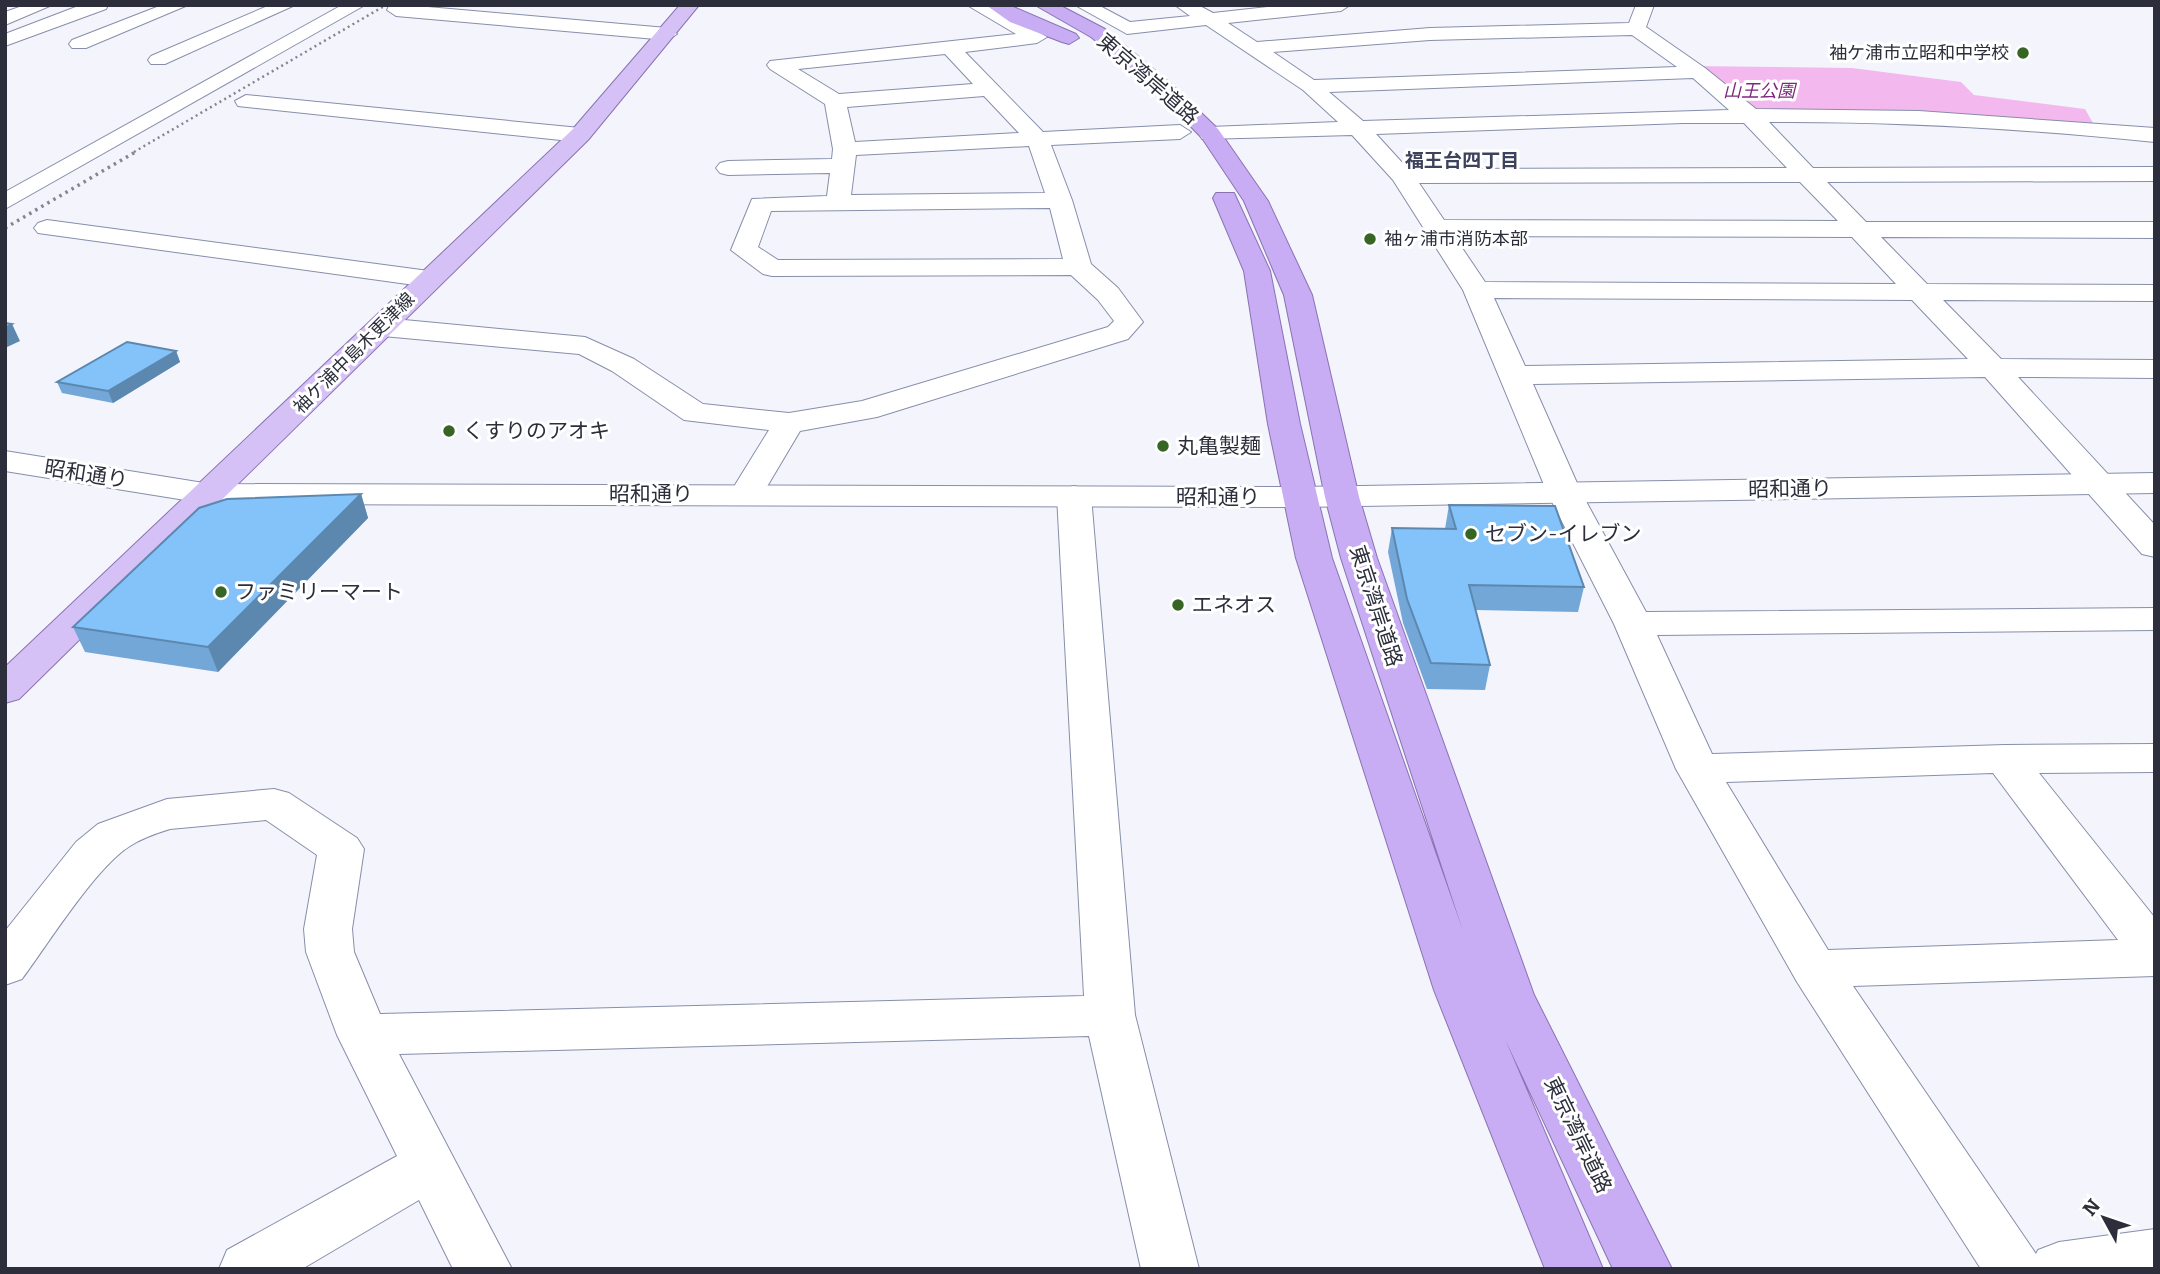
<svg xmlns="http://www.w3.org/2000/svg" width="2160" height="1274" viewBox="0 0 2160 1274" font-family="Bitter,'Noto Sans JP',serif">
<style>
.green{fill:#f3b9ef}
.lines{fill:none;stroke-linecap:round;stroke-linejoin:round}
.minor-casing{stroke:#868eaa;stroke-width:2}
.tertiary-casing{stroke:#868eaa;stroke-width:2}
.primary-casing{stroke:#8973b2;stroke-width:2}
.trunk-casing{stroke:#8973b2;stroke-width:2}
.minor{fill:#fff;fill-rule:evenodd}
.tertiary{fill:#fff;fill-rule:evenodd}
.primary{fill:#d6c1f7;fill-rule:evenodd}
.trunk{fill:#c8acf4;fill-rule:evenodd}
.rail-far1{stroke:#83868f;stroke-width:2.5;stroke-dasharray:2 3.5;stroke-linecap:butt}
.rail{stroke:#83868f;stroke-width:3.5;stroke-dasharray:2.5 4.5;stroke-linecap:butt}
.wall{fill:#72a7d7}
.shaded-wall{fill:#5c88af}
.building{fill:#84c2fa;stroke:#5c88af;stroke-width:2}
.poi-dot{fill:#366524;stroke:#fff;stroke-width:2.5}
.labels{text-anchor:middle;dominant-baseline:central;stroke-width:6;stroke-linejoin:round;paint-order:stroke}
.far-poi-label{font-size:18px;fill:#2c2f3b;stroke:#fff;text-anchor:end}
.far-park-label{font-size:18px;font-style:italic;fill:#7e287d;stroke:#fff}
.far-street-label{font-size:18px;fill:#2c2f3b;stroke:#fff}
.far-neighbourhood-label{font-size:19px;font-weight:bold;fill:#3e435d;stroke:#fff}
.street-label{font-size:21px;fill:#2c2f3b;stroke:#fff}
.poi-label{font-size:21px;fill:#2c2f3b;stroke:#fff;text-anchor:start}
</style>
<rect width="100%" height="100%" fill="#f4f5fc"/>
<polygon class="green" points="1689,66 1852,68 1961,82 1974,95 2085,109 2097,130 1749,115"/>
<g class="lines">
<g class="minor-casing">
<g id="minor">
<polygon points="81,5 108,5 106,9 5,46 5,34"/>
<polygon points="162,5 188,5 86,48 72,48 69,44 72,40"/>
<polygon points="270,5 295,5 165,64 151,64 148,60 151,56"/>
<polygon points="342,5 365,5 5,209 5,192"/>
<polygon points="405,5 667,28 677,34 667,40 396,16 387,10 389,6"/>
<path d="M967 5H991L1047 37 1037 43 965 52 1043 132 1180 125 1191 132 1180 139 1051 145 1072 200 1091 264 1118 288 1143 322 1128 339 877 417 800 431 759 500 747 503 735 500 730 493 769 430 684 420 612 371 579 354 383 336 373 333 369 327 373 321 383 318 585 337 634 359 703 404 789 413 862 401 1108 327 1114 321 1098 300 1071 275 772 276 763 274 731 250 752 199 827 196 830 173 728 175 720 173 716 168 720 163 728 161 832 159 833 149 825 104 770 69 767 65 770 61 1016 34ZM945 54 973 84 839 94 798 69ZM984 96 1019 133 855 142 847 107ZM1029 146 1045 193 851 195 856 155ZM1050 208 1063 259 778 260 758 247 771 211Z"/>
<path d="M1075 5H1098L1130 22 1190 16 1175 5H1198L1213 13 1287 5H1350L1341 11 1228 23 1257 42 1430 28 1629 23 1636 5H1654L1646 27 1705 68 1756 109 1919 111 2155 128V142C2026 129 1898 121 1769 122L1813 168 2155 167V181L1827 182 1866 222H2155V238L1881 237 1927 284 2155 285V301L1943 300 2001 359 2155 360V378L2018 377 2155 525V557L2142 554 1985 377 1533 384 1581 492 1646 612 2155 608V630L1657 635 1712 754 2005 745 2155 744V772L2039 773 2155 918V976L1853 986 2036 1254 2038 1250 2059 1242 2155 1229V1269H1981L1797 982 1676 769 1614 624 1547 492 1463 290 1393 180 1352 135 1202 139 1199 134 1202 129 1210 127 1338 122 1303 90 1206 25 1127 34ZM1632 35 1677 67 1314 80 1273 52 1430 40ZM1693 78 1729 110 1363 121 1329 92ZM1683 123H1744L1787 168 1408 169 1376 134ZM1800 182 1838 221 1444 220 1419 183ZM1454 236 1852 237 1896 284 1485 282ZM1494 298 1912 300 1968 359 1525 366ZM1993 773 2118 940 1828 950 1726 782Z"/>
<polygon points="246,95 580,128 591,135 580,142 238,106 235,101"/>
<polygon points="47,220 429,271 439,273 443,279 439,285 429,287 38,233 34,228 38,223"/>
<path d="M1074 486 1086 489 1091 496 1135 1015 1199 1269H1141L1089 1036 399 1054 512 1269H453L419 1200 302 1269H219L227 1250 397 1156 337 1035 306 952 304 929 317 855 266 820 170 829C157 833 142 838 130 846 96 867 48 944 22 979L5 985V931L76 842 98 824 167 799 274 789 289 793 357 838 364 849 352 929 354 952 380 1014 1084 996 1057 496 1062 489Z"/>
</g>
</g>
<g class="tertiary-casing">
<g id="tertiary">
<polygon points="25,5 52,5 5,25 5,12"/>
<polygon points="5,451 210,484 1300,487 2155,473 2155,493 1300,507 210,504 5,471"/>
</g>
</g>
<g class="primary-casing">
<polygon id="primary" points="680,5 699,5 588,140 19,699 5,703 5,667 572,130"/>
</g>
<g class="trunk-casing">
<g id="trunk">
<polygon points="986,5 1009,5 1076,34 1079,38 1069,44 1062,42 1010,22"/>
<polygon points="1035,5 1059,5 1105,29 1169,82 1218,129 1268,201 1312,295 1359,497 1377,558 1534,995 1672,1269 1613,1269 1505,1039 1603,1269 1545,1269 1434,990 1296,558 1268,424 1244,271 1213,198 1216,193 1234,193 1270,271 1300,424 1332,558 1463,931 1341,558 1325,497 1284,295 1244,201 1202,138 1155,90 1091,37"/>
</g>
</g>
<use href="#minor" class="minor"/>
<use href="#tertiary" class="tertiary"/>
<use href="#primary" class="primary"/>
<use href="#trunk" class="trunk"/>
<polyline class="rail-far1" points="134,152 386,5"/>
<polyline class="rail" points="5,228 137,151"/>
</g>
<g class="wall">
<polygon points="176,351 180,362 113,403 62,393 57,382"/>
<polygon points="361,494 368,518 218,672 85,652 73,627"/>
<polygon points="1449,505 1584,587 1578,612 1475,610 1490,665 1485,690 1427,689 1403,623 1388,552 1392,528 1445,529"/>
</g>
<g class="shaded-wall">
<polygon points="12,324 20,341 5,348 5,328"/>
<polygon points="176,351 180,362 113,403 108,391"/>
<polygon points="361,494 368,518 218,672 208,647"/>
</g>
<g class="building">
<polygon points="5,323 12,324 5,328"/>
<polygon points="127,342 176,351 108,391 57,382"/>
<polygon points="361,494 208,647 73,627 199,508 227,499"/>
<polygon points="1449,505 1555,506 1584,587 1469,585 1490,665 1431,663 1407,599 1392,528 1456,529"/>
</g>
<g class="poi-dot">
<circle cx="2023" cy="53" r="7"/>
<circle cx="1370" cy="239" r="7"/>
<circle cx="449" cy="431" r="7"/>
<circle cx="1163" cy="446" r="7"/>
<circle cx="1471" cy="534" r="7"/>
<circle cx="221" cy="592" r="7"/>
<circle cx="1178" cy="605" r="7"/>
</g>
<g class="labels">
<g class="far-poi-label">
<text x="2009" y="53">袖ケ浦市立昭和中学校</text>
<text x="1384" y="239" text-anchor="start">袖ヶ浦市消防本部</text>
</g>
<g class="far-park-label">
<text x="1759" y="91">山王公園</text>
</g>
<g class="far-street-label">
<text transform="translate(354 353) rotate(-45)">袖ケ浦中島木更津線</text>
</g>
<g class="far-neighbourhood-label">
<text x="1462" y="160">福王台四丁目</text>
</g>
<g class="street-label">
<text transform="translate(1148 79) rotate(41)">東京湾岸道路</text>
<text transform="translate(86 474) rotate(9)">昭和通り</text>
<text transform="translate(1790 489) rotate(-1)">昭和通り</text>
<text x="651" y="494">昭和通り</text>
<text x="1218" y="497">昭和通り</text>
<text transform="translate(1376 606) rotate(72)">東京湾岸道路</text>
<text transform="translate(1578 1135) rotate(64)">東京湾岸道路</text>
</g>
<g class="poi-label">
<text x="463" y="431">くすりのアオキ</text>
<text x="1177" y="446">丸亀製麺</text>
<text x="1485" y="534">セブン-イレブン</text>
<text x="235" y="592">ファミリーマート</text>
<text x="1192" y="605">エネオス</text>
</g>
</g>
<rect width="2160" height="1274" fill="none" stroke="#2c2f3b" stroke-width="14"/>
<g transform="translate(2104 1218) rotate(310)" stroke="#ffffff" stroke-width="5" paint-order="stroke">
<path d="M0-5L12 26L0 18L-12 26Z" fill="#2c2f3b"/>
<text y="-10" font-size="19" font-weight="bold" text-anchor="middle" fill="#2c2f3b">N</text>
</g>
</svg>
